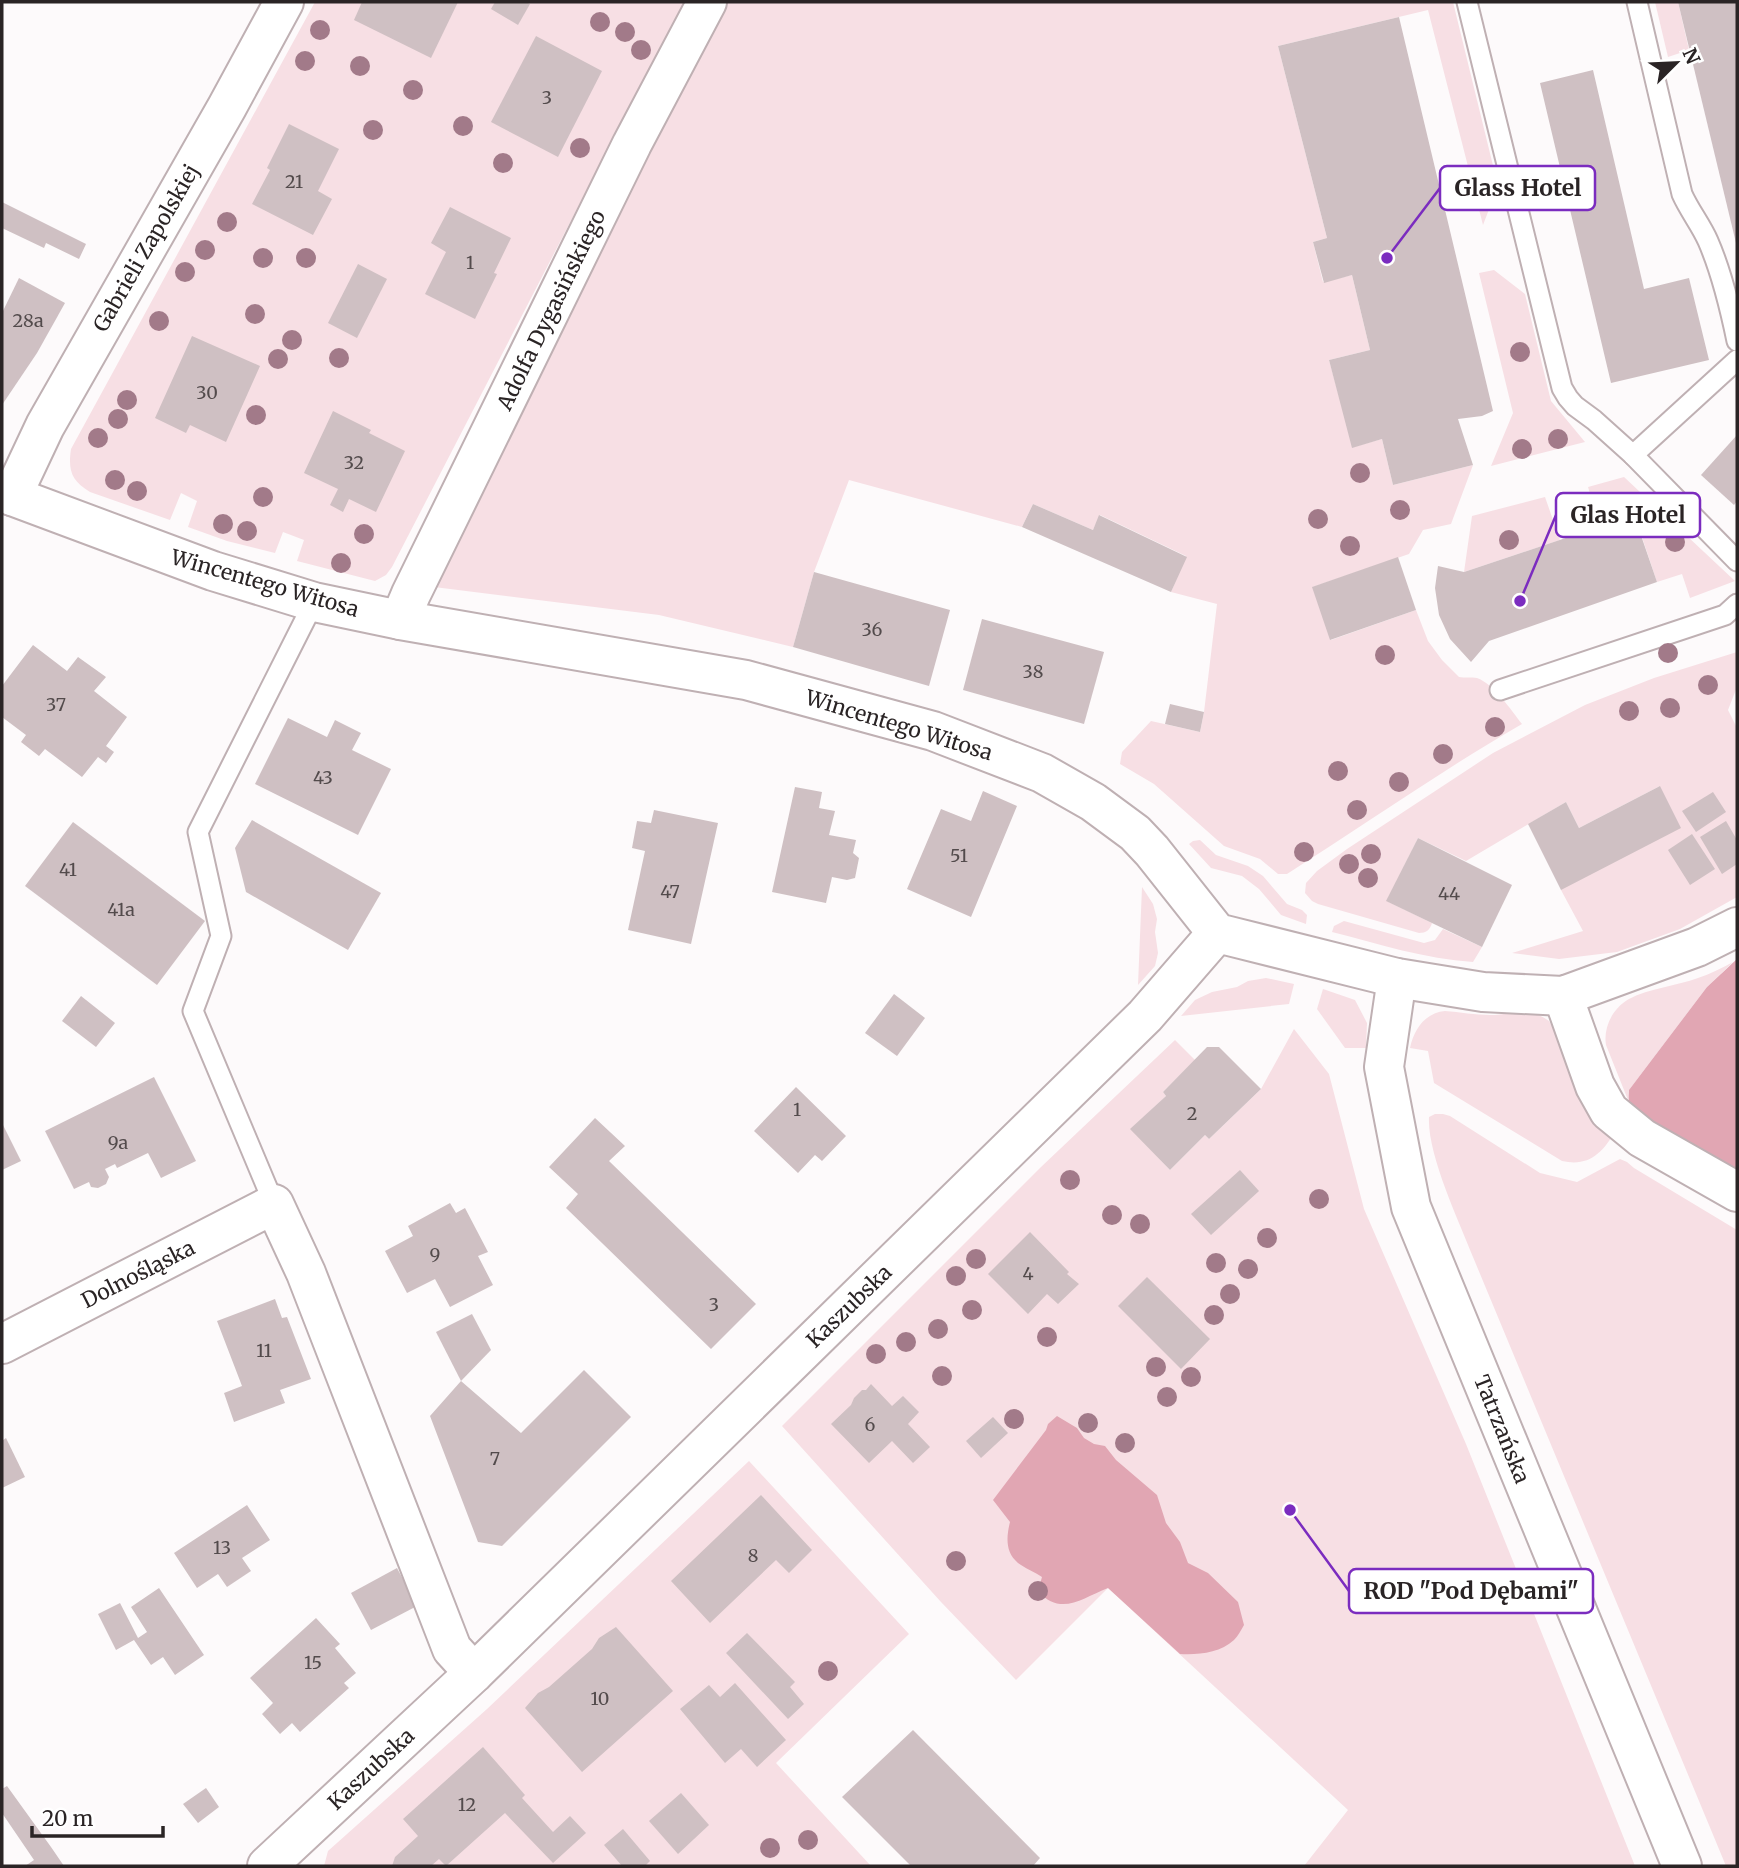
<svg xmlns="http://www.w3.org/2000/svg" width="1739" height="1868" viewBox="0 0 1739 1868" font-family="Merriweather,serif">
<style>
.green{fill:#f7dfe4}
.forest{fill:#e1a6b3}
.building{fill:#cfc0c3}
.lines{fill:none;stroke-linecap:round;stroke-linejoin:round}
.lane-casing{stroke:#bfb0b3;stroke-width:23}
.street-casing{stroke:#bfb0b3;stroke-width:42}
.secondary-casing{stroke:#bfb0b3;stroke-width:42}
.lane{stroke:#fff;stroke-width:19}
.street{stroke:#fff;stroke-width:38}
.secondary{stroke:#fff;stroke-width:38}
.tree{fill:#a27a89}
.labels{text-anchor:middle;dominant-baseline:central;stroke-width:5;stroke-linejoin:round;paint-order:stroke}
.number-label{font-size:18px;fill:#534b4c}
.street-label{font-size:21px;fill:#2a2425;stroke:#fff}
.leader{fill:none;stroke:#7b2cbf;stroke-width:2.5}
.callout-dot{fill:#7b2cbf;stroke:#fff;stroke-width:2.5}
.callout{fill:#fff;stroke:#7b2cbf;stroke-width:2.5}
.callout-label{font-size:23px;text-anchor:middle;font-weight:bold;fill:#2a2425}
</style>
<rect width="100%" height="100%" fill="#fdfafb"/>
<g class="green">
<path d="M315 2H684L392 567 386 575 375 581 297 561 304 540 283 532 275 553 227 541 188 527 197 501 181 493 170 520 90 492C71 481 68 470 71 449Z"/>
<path d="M723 2H1453L1498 186 1483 225 1428 10 1278 46 1327 238 1313 242 1323 282 1352 275 1370 350 1329 360 1353 447 1382 439 1393 485 1473 465 1451 524 1423 530 1409 554 1313 587 1331 640 1416 610 1428 641 1442 660 1459 677C1464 678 1472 677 1477 678 1494 684 1511 710 1522 724 1442 770 1366 824 1287 874H1278L1260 859 1224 846 1154 784 1120 764 1122 752 1151 721 1200 732 1204 712 1217 604 1171 592 1186 556 1100 515 1093 530 1033 504 1022 527 849 480 814 572 793 647 659 615 434 587Z"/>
<polygon points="1655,2 1678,2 1689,50 1668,57"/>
<polygon points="1494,270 1525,294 1551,401 1585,442 1491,466 1513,413 1479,273"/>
<polygon points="1624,477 1735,581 1690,598 1682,574 1657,582 1635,516 1600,526 1588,487"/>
<polygon points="1545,497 1560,540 1464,572 1472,516"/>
<path d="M1737 652V687L1728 710 1737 728V897L1680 929 1617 952 1559 959 1512 953 1583 931 1561 890 1660 786 1579 828 1566 802 1466 861 1418 838 1387 901 1432 923C1430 930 1426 933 1419 933L1318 904 1312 901 1305 893 1306 883 1317 871 1347 849 1493 753 1585 705 1654 678Z"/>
<polygon points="1200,840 1216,855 1248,866 1263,876 1287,904 1302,910 1307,915 1306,924 1281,915 1259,889 1242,876 1211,868 1189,844 1193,841"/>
<polygon points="1142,887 1153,904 1157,919 1155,932 1158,953 1155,966 1138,985"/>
<path d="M1344 921 1424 943 1435 940 1443 929 1482 947 1473 962C1425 959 1379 944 1332 932L1334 926Z"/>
<path d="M1733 962 1707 987 1629 1090 1628 1100 1606 1045C1603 1027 1613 1008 1629 999 1649 988 1677 986 1698 978 1710 974 1722 968 1733 962Z"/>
<polygon points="1266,978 1294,984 1289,1004 1181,1016 1195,1000 1212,992 1237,987 1248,981"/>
<polygon points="1323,989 1355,1000 1367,1023 1366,1048 1345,1048 1317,1009"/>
<path d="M1445 1011C1460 1012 1475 1015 1490 1015 1514 1015 1527 1005 1549 1021L1615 1132C1602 1153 1589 1167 1562 1161L1434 1083 1428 1051 1410 1048C1414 1029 1425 1013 1445 1011Z"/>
<polygon points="1294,1029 1329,1074 1364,1209 1466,1444 1635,1866 1304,1866 1348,1810 1108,1588 1016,1680 941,1602 782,1426 1041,1167 1175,1040 1195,1060 1163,1092 1166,1096 1131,1129 1170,1170 1205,1135 1209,1139 1261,1089"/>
<path d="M1435 1114H1443L1450 1116 1540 1173 1577 1182 1620 1159 1627 1162 1634 1168 1737 1230V1866H1726L1473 1257C1459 1221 1427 1154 1429 1117Z"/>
<polygon points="749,1461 909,1634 776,1763 871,1866 324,1866 328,1851 487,1709"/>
</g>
<g class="forest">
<path d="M1737 959V1170C1715 1158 1636 1124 1629 1101 1628 1099 1629 1093 1629 1090L1707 987Z"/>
<path d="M1057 1416 1077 1428 1084 1438 1094 1444 1105 1446 1116 1460 1157 1495 1166 1523 1180 1542 1188 1563 1208 1573 1238 1602 1244 1625C1241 1630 1238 1636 1234 1640 1220 1653 1198 1655 1180 1654L1108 1588C1082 1598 1061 1617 1038 1591L1042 1577C1035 1572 1028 1570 1021 1565 1005 1555 1006 1538 1010 1522L993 1500 1046 1430 1048 1424Z"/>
</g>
<g class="building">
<polygon points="362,2 458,2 431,58 354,20"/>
<polygon points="495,2 526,2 530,4 518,25 491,9"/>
<polygon points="1678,2 1737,2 1737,243 1736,243"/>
<polygon points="1399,17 1493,411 1482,416 1458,419 1473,465 1393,485 1382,439 1352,448 1329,360 1370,350 1352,275 1324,283 1313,242 1327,238 1278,46"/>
<polygon points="536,36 602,71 558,157 491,122"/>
<polygon points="1593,70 1644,289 1689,278 1709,360 1611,383 1540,83"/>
<polygon points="289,124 339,149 318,191 332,199 313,235 252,204 270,170 267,168"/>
<polygon points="2,202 86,244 79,259 46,243 44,248 2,228"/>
<polygon points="450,207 511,238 494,273 497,274 475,319 425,294 446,252 431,243"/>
<polygon points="358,264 387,279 357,338 328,323"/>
<polygon points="19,278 65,303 37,353 2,405 2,313"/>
<polygon points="192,336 260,366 226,442 190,425 186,433 155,418"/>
<polygon points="333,411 371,430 369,433 405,451 376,512 349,499 343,512 330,505 338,489 304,473"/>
<polygon points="1737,435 1737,501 1734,505 1701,475"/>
<polygon points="1033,504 1093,530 1099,515 1187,557 1171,592 1022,527"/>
<polygon points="1634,515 1657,582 1489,641 1471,662 1450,639 1439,615 1435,588 1438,566 1464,572"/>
<polygon points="1398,557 1416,610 1330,640 1312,587"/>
<polygon points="814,572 950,610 929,686 793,647"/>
<polygon points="982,619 1104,652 1084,724 963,690"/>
<polygon points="33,645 67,671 78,657 106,677 94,691 127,717 106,746 114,752 106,763 98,757 82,777 45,749 39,756 21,742 26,735 2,717 2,686"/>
<polygon points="1170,704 1204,712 1200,732 1165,724"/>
<polygon points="288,718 327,737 335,720 361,733 352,750 391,769 358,835 255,784"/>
<polygon points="1660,786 1681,828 1561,890 1528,824 1566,802 1579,828"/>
<polygon points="795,787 822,792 819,808 835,811 829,835 856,840 853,853 859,858 855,878 847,880 832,877 826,903 772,892"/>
<polygon points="983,791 1017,806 971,917 907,889 941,809 971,821"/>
<polygon points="1713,792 1726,812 1696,832 1682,811"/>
<polygon points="654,810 718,823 691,944 628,930 645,851 632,848 637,821 651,823"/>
<polygon points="252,820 381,893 348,950 246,892 235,848"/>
<polygon points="1726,821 1737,840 1737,864 1722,874 1700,837"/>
<polygon points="73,822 205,921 157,985 25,886"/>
<polygon points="1692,834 1715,869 1690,885 1668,850"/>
<polygon points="1418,838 1512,885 1482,947 1386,901"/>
<polygon points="894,994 925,1018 897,1056 865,1033"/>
<polygon points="81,996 115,1023 96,1047 62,1021"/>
<polygon points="1207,1047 1219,1047 1261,1089 1209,1139 1205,1135 1170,1170 1130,1129 1166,1096 1163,1092"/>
<polygon points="154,1077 196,1161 161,1178 148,1153 117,1168 115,1164 105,1169 109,1177 106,1184 98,1188 91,1187 89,1182 74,1189 45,1131"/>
<polygon points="796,1087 846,1136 822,1161 815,1155 798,1173 754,1131"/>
<polygon points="595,1118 625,1146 609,1161 756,1304 711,1349 566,1208 578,1194 549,1167"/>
<polygon points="2,1123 21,1161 2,1170"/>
<polygon points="1240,1170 1259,1191 1211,1235 1191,1214"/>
<polygon points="450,1203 456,1213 465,1208 488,1252 478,1256 493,1285 450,1307 435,1279 407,1293 385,1251 413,1236 408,1226"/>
<polygon points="1030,1232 1069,1272 1067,1274 1079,1284 1058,1304 1047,1294 1028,1314 988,1274"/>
<polygon points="1147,1277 1210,1339 1181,1369 1118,1306"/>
<polygon points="275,1299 282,1318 287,1317 311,1379 280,1390 285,1403 234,1422 224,1393 242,1386 217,1321"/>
<polygon points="472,1314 491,1350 461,1381 436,1332"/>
<polygon points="584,1370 631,1417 502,1546 478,1542 430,1416 461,1381 521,1433"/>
<polygon points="871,1384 892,1406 903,1396 919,1412 908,1424 930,1447 913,1463 892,1441 869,1463 831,1424 851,1405 854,1398 862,1390 866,1390"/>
<polygon points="993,1417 1008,1433 981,1458 966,1441"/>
<polygon points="6,1438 25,1477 2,1488 2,1441"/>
<polygon points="761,1495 812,1550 789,1573 776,1560 710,1623 671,1581"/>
<polygon points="247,1505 270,1540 242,1558 251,1571 227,1587 218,1574 197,1588 174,1553"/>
<polygon points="397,1568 417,1606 371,1630 351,1593"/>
<polygon points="159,1588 204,1655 175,1675 163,1657 151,1665 134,1640 116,1650 98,1614 120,1603 138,1638 147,1632 131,1607"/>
<polygon points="316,1618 340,1644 335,1648 356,1673 344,1683 349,1688 300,1732 292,1723 280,1734 262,1714 273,1703 250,1678"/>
<polygon points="616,1627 673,1691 582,1772 525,1708 538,1693 549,1687 592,1649 599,1638"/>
<polygon points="747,1633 795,1682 790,1687 804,1704 788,1719 726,1653"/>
<polygon points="735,1683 786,1740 757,1767 741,1749 725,1763 680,1709 709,1685 720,1697"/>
<polygon points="913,1730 1040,1858 1033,1866 911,1866 842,1797"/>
<polygon points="483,1747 525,1795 522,1798 553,1832 570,1816 586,1833 553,1863 505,1813 446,1866 439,1859 431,1866 392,1866 395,1857 418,1836 403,1819"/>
<polygon points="7,1786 51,1847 64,1866 25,1866 34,1860 2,1813 2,1789"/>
<polygon points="206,1788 219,1807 198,1823 183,1804"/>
<polygon points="681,1793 709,1825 678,1854 649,1821"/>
<polygon points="623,1829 650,1861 645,1866 622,1866 604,1845"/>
</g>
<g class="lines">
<g class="lane-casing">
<g id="lane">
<polyline points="1467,2 1562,388 1568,398 1575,406 1594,420 1633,455 1737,561"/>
<path d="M1637 2 1682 194C1689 210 1701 225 1708 241 1722 273 1730 307 1737 341"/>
<polyline points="1633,455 1737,360"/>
<polyline points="1500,690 1725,615 1737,604"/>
<polyline points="274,1204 193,1011 221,936 198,832 314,602"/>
</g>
</g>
<g class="street-casing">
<g id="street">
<polyline points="12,496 45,426 227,107 284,2"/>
<polyline points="400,620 411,594 632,144 707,2"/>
<polyline points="1397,978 1384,1067 1411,1207 1682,1866"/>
<polyline points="1563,996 1595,1086 1609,1111 1642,1138 1737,1192"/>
<polyline points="2,1344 274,1204 306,1273 452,1649 474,1673"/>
</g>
</g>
<g class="secondary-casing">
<g id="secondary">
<polyline points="2,490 12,496 213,571 314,602 400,620 746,680 933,731 1042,773 1093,802 1135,833 1152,851 1217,933 1397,978 1483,992 1563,996 1697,947 1737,927"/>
<polyline points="267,1866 474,1673 1145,1016 1217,933"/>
</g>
</g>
<use href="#lane" class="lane"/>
<use href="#street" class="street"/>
<use href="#secondary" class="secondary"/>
</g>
<g class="tree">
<circle cx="600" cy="22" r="10"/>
<circle cx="320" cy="30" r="10"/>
<circle cx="625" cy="32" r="10"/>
<circle cx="641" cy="50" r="10"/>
<circle cx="305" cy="61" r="10"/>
<circle cx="360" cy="66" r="10"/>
<circle cx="413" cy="90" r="10"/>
<circle cx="463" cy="126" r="10"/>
<circle cx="373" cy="130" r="10"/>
<circle cx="580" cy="148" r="10"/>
<circle cx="503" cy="163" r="10"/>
<circle cx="227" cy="222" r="10"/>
<circle cx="205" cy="250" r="10"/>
<circle cx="263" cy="258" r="10"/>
<circle cx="306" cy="258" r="10"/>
<circle cx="185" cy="272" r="10"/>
<circle cx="255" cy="314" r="10"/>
<circle cx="159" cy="321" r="10"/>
<circle cx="292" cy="340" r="10"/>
<circle cx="1520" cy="352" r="10"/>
<circle cx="339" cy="358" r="10"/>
<circle cx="278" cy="359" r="10"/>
<circle cx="127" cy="400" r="10"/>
<circle cx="256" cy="415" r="10"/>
<circle cx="118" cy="419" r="10"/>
<circle cx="98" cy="438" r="10"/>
<circle cx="1558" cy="439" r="10"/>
<circle cx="1522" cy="449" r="10"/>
<circle cx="1360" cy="473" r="10"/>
<circle cx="115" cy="480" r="10"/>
<circle cx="137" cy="491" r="10"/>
<circle cx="263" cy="497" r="10"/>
<circle cx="1400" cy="510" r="10"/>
<circle cx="1318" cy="519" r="10"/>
<circle cx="223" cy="524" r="10"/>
<circle cx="247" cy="531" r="10"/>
<circle cx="364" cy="534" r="10"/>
<circle cx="1509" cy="540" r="10"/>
<circle cx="1675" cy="542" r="10"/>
<circle cx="1350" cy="546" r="10"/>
<circle cx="341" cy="563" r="10"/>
<circle cx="1668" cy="653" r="10"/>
<circle cx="1385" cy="655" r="10"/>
<circle cx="1708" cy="685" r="10"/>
<circle cx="1670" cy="708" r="10"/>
<circle cx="1629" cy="711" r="10"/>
<circle cx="1495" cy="727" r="10"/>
<circle cx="1443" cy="754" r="10"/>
<circle cx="1338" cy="771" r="10"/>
<circle cx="1399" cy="782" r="10"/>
<circle cx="1357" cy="810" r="10"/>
<circle cx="1304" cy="852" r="10"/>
<circle cx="1371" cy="854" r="10"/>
<circle cx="1349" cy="864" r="10"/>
<circle cx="1368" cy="878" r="10"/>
<circle cx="1070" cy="1180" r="10"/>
<circle cx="1319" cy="1199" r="10"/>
<circle cx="1112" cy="1215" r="10"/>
<circle cx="1140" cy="1224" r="10"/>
<circle cx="1267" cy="1238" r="10"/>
<circle cx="976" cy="1259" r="10"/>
<circle cx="1216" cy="1263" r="10"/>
<circle cx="1248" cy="1269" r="10"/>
<circle cx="956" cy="1276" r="10"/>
<circle cx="1230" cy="1294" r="10"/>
<circle cx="972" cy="1310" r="10"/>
<circle cx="1214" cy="1315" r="10"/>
<circle cx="938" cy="1329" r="10"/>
<circle cx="1047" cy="1337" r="10"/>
<circle cx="906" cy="1342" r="10"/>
<circle cx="876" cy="1354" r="10"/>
<circle cx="1156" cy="1367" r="10"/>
<circle cx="942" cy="1376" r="10"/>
<circle cx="1191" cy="1377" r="10"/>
<circle cx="1167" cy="1397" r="10"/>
<circle cx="1014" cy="1419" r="10"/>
<circle cx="1088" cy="1423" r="10"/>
<circle cx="1125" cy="1443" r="10"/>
<circle cx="956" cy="1561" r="10"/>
<circle cx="1038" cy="1591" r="10"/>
<circle cx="828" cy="1671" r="10"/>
<circle cx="808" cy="1840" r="10"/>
<circle cx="770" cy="1848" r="10"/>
</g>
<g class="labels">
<g class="number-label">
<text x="547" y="97">3</text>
<text x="294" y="181">21</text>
<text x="470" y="262">1</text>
<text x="28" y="320">28a</text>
<text x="207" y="392">30</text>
<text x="354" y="462">32</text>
<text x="872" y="629">36</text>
<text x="1033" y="671">38</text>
<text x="56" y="704">37</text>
<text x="323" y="777">43</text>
<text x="959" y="855">51</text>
<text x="68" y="869">41</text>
<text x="670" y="891">47</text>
<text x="1449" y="893">44</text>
<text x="121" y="909">41a</text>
<text x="797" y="1109">1</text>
<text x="1192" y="1113">2</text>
<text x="118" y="1142">9a</text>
<text x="435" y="1254">9</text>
<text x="1028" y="1273">4</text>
<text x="714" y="1304">3</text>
<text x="264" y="1350">11</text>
<text x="870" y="1424">6</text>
<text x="495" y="1458">7</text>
<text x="222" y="1547">13</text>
<text x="753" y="1555">8</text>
<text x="313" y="1662">15</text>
<text x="600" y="1698">10</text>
<text x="467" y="1804">12</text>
</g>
<g class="street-label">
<text transform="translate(146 248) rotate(-60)">Gabrieli Zapolskiej</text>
<text transform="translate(551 310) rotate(-64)">Adolfa Dygasińskiego</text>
<text transform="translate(265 583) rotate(16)">Wincentego Witosa</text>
<text transform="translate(899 725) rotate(17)">Wincentego Witosa</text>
<text transform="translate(138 1274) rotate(-27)">Dolnośląska</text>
<text transform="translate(849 1306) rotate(-44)">Kaszubska</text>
<text transform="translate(1502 1429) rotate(68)">Tatrzańska</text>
<text transform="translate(371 1769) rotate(-43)">Kaszubska</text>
</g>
</g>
<path class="leader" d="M1387 258L1440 188M1520 601L1556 515M1290 1510L1349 1591"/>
<g class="callout-dot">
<circle cx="1387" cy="258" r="7"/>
<circle cx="1520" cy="601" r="7"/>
<circle cx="1290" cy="1510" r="7"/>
</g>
<g class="callout">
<rect x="1440" y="166" width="155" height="44" rx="7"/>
<rect x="1556" y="493" width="144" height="44" rx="7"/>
<rect x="1349" y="1569" width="244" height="44" rx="7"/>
</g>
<g class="callout-label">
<text x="1518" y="196">Glass Hotel</text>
<text x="1628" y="523">Glas Hotel</text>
<text x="1471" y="1599">ROD "Pod Dębami"</text>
</g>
<rect width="1739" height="1868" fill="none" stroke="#2a2425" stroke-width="7"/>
<g transform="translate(1676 63) rotate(66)" stroke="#ffffff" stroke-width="5" paint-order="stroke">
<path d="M0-5L12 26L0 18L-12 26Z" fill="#2a2425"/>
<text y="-10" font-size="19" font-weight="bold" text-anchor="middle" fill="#2a2425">N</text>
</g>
<path d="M32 1826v10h131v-10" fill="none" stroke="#2a2425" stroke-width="3.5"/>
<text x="42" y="1826" font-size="21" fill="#2a2425" stroke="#ffffff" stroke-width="5" paint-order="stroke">20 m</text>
</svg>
